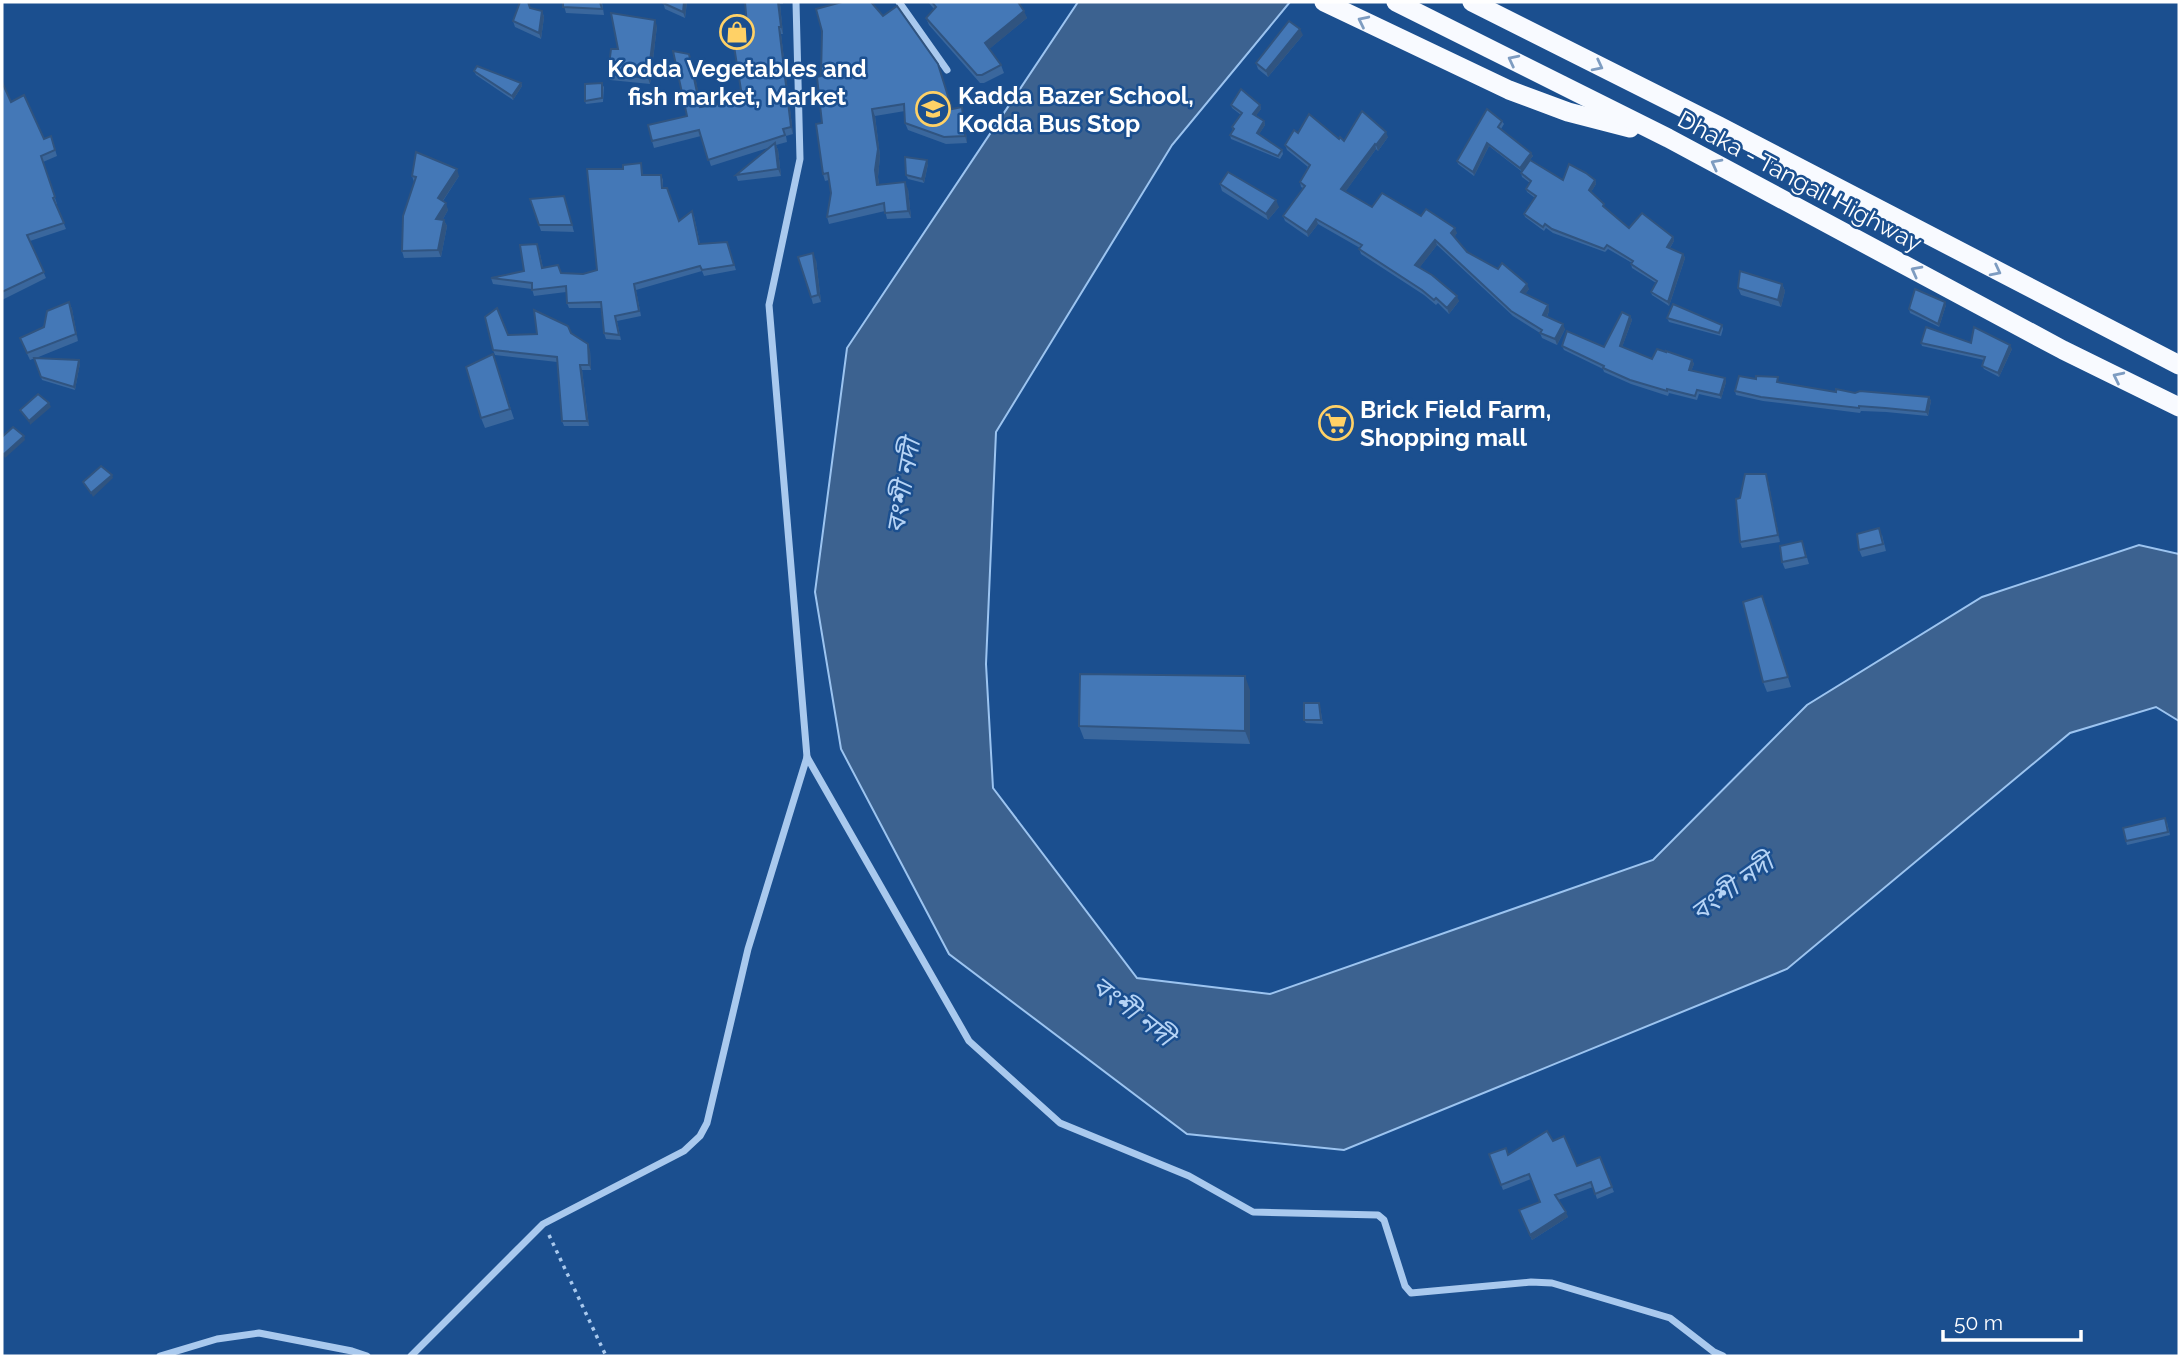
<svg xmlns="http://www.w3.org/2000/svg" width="2181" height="1358" viewBox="0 0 2181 1358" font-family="Raleway,'Noto Sans Bengali',sans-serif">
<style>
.water{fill:#3c6290;stroke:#9cc4f0;stroke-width:2}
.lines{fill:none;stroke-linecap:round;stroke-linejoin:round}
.path{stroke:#a9c9ee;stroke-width:3.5;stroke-dasharray:3.5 5;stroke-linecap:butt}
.minor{stroke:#a9c9ee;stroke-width:7}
.trunk{stroke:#f8faff;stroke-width:19}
.wall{fill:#3a679d}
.shaded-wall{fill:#305480}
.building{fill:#4478b7;stroke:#305480;stroke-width:2}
.oneway{stroke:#7e9cc1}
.labels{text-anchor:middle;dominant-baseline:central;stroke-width:5;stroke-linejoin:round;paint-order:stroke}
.poi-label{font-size:24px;font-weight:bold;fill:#fff;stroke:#1b4f8f;text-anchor:start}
.street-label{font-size:24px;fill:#fff;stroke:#1b4f8f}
.water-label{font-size:26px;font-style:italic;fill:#b5d3f5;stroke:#1b4f8f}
</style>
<rect width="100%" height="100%" fill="#1b4f8f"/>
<polygon class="water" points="1078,2 1290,2 1172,145 996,432 986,664 993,788 1137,978 1270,994 1653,860 1807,705 1982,597 2139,545 2179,554 2179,721 2156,707 2070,733 1787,969 1344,1150 1187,1134 949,954 841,749 815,592 847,348"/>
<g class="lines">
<polyline class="path" points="549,1235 606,1356"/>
<g class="minor">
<polyline points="899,2 947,70"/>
<polyline points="807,757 969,1041 1060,1123 1189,1176 1253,1212 1378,1215 1384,1220 1405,1286 1411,1293 1531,1282 1552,1283 1670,1318 1714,1352 1723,1356"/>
<polyline points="160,1356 217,1339 259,1333 352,1351 367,1356"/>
<polyline points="411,1356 543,1224 684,1151 700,1136 707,1123 748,949 807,757 769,305 800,159 796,2"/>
</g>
<g class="trunk">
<polyline points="1324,2 1509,90 1568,112 1630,128"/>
<polyline points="1396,2 1668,138 2063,350 2179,407"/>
<polyline points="1472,2 1719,126 2179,365"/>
</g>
</g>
<g class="wall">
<polygon points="563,2 602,2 604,15 566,13"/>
<polygon points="663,2 687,2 685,18 665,9"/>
<polygon points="745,2 783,2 783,4 780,4 783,34 781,34 793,134 786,136 787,142 776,145 778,150 781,176 738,181 736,175 771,147 711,166 701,136 654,148 652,141 687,116 692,61 701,107 731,102 741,90 748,37"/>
<polygon points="928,2 1018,2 1027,18 989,49 1001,65 1004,73 984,83 980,83 929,25 926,18 934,9"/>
<polygon points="530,8 542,11 544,17 541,39 515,27 513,21"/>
<polygon points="657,26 650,84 610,80 608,74 618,49"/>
<polygon points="1303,35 1268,77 1258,69 1256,63"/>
<polygon points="474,71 521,83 522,86 513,100 476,75"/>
<polygon points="821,76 952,108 964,114 967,143 946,144 908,130 905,123 905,111 875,116 880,156 878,177 879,185 908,189 911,218 887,219 885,211 829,224 827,217 831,193 829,180 825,181 823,174"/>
<polygon points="2,82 11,102 44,139 51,136 57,156 43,162 57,204 56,204 66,229 30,241 46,278 2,300"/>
<polygon points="604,86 603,102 586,104 585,101"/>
<polygon points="1231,105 1260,105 1261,109 1256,115 1264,121 1265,125 1259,134 1282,150 1283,154 1280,159 1231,139 1230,135 1233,131 1232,127 1241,115 1232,108"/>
<polygon points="1502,121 1504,124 1501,129 1531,153 1533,156 1521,171 1489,146 1474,176 1458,164 1457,161"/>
<polygon points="1298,133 1344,141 1388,137 1378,151 1376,149 1345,192 1372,207 1421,216 1457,233 1454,237 1467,252 1529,289 1525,294 1548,305 1549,311 1547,317 1565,329 1557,345 1542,338 1540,333 1513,316 1437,245 1419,268 1459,301 1449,314 1438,303 1436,305 1424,295 1361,254 1359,249 1360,248 1318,224 1308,237 1285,221 1283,216 1303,188 1301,187 1300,182 1308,167 1287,150 1285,145"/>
<polygon points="641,163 643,175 661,175 663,180 663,188 679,221 694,216 700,244 727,242 736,270 704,276 702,271 636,290 641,316 617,321 621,340 606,339 604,333 601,308 569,308 567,303 566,292 534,296 532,289 493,284 491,278 524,271 539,249 543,268 561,273 583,274 597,270 623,169"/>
<polygon points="928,164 924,183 908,179 906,175"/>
<polygon points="1521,173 1563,180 1595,180 1596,184 1591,192 1605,209 1629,228 1673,237 1674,241 1670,248 1683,254 1685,258 1669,306 1652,295 1651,292 1656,283 1632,268 1631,264 1632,263 1608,249 1605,252 1553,233 1546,228 1544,231 1525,217 1524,214 1535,198 1527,192 1526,189 1530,183 1522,177"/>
<polygon points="412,176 459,176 443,201 448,210 443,219 447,226 441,257 404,258 402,251 414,182"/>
<polygon points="1220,184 1279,207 1268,220 1222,191"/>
<polygon points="530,199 566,202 574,232 541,231"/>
<polygon points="816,260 821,302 813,304 811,297"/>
<polygon points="1782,284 1785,291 1781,307 1741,295 1738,288"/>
<polygon points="69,302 72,309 78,341 36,358 80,363 75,390 42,380 35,358 30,360 23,345"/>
<polygon points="1946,305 1939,327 1910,313 1909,309"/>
<polygon points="1630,316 1632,320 1622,347 1652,359 1666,352 1692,360 1694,364 1691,371 1725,378 1726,382 1721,399 1699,394 1697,400 1669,393 1668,396 1631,384 1604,372 1603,369 1564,350 1562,346 1604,347"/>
<polygon points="1667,318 1722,325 1723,329 1721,336 1669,322"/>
<polygon points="571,333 590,350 591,370 582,370 589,426 564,426 562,421 557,362 495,355 493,350 508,335"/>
<polygon points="1921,343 1971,343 2012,349 1999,377 1984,369 1982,366 1984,360 1922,346"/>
<polygon points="493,354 514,419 485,428 481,418"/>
<polygon points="1779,382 1836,392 1929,397 1931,401 1928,416 1886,412 1861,411 1860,413 1763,401 1736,395 1735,391"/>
<polygon points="1768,481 1780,542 1742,548 1740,542"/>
<polygon points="1882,535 1886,551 1862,557 1859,550"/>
<polygon points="1802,541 1809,564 1785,569 1782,562"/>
<polygon points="1762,596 1791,687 1767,692 1763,682"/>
<polygon points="1250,690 1250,744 1084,739 1079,726"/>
<polygon points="1320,707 1323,724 1306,723 1304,720"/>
<polygon points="2167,822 2170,835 2127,845 2126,841"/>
<polygon points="1553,1141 1577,1166 1600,1157 1614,1192 1597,1199 1593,1187 1558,1200 1568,1217 1532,1240 1519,1210 1540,1202 1531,1179 1503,1190 1489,1154 1508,1155"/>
</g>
<g class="shaded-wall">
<polygon points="684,2 687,2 685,18 683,12"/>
<polygon points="778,2 779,2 780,4 783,34 781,27"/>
<polygon points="542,11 544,17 541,39 539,33"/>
<polygon points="1024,11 1027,18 987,51 985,43"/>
<polygon points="655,20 657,26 650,84 648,78"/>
<polygon points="779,27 781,34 793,134 791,127"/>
<polygon points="1300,29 1303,35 1268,77 1266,71"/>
<polygon points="689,54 692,61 703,114 700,107"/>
<polygon points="521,83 522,86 513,100 512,96"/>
<polygon points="1260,105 1261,109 1255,117 1253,114"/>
<polygon points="962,107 964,114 967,143 965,136"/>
<polygon points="872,109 875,116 880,156 878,177 880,192 877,185 875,170"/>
<polygon points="1264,121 1265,125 1258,136 1257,133"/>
<polygon points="1386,132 1388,137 1378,151 1376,145"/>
<polygon points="775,143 778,150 781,176 778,169"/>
<polygon points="1487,143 1489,146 1474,176 1473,172"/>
<polygon points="1375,144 1376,149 1343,195 1341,189"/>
<polygon points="1531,153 1533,156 1521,171 1520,168"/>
<polygon points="927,160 928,164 924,183 922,179"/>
<polygon points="457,169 459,176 440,205 438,198"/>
<polygon points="1595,180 1596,184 1590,194 1589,190"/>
<polygon points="905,182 908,189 911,218 908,211"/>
<polygon points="1276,200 1279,207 1268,220 1266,214"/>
<polygon points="446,203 448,210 439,226 436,219"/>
<polygon points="1316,219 1318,224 1308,237 1307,232"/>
<polygon points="444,220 447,226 441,257 438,250"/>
<polygon points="1455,228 1457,233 1453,239 1451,233"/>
<polygon points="1673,237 1674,241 1668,251 1667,247"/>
<polygon points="1435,240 1437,245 1417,271 1415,265"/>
<polygon points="813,253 816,260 821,302 818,295"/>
<polygon points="1683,254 1685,258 1669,306 1668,302"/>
<polygon points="1527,284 1529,289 1523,297 1521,292"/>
<polygon points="1782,284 1785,291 1781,307 1778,300"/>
<polygon points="1457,296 1459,301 1449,314 1447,308"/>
<polygon points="69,302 72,309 78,341 76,334"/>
<polygon points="1945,302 1946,305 1939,327 1938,324"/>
<polygon points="1548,305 1549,311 1545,321 1543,315"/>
<polygon points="1630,316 1632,320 1621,350 1620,346"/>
<polygon points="1563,324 1565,329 1557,345 1555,339"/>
<polygon points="588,344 590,350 591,370 589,365"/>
<polygon points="2010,345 2012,349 1999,377 1998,373"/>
<polygon points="79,360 80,363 75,390 74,387"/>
<polygon points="1692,360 1694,364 1690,374 1689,370"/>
<polygon points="580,365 582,370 589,426 587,421"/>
<polygon points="1725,378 1726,382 1721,399 1720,395"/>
<polygon points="1929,397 1931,401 1928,416 1926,412"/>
<polygon points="49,403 51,407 30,425 29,421"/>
<polygon points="24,436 25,440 5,458 3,455"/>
<polygon points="1766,474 1768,481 1780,542 1778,535"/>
<polygon points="112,475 113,478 93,497 91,493"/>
<polygon points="1245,676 1250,690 1250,744 1245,731"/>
<polygon points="1566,1212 1568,1217 1532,1240 1530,1235"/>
</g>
<g class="building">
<polygon points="520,2 528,2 530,8 542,11 539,33 513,21"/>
<polygon points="563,2 600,2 602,9 563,7"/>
<polygon points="663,2 684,2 683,12 663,3"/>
<polygon points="745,2 778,2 781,27 779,27 791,127 783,129 785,135 708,160 699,130 652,141 648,125 687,116 673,51 689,54 700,107 731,102 729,92 741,90 733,40 748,37"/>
<polygon points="842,2 871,2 883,16 897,6 938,64 952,109 962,107 965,136 944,137 905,123 904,104 872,109 878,149 875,170 877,185 905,182 908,211 885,213 884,203 827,217 831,193 828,173 823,174 816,124 822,123 817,77 821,76 822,31 816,9"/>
<polygon points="932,2 1018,2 1024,11 985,43 1001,65 982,75 977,75 926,18 936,7"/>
<polygon points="611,13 655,20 648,78 608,74 611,49 618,49"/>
<polygon points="1289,21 1300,29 1266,71 1256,63"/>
<polygon points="477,66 521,83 512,96 474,71"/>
<polygon points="2,82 11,102 24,95 44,139 51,136 55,150 41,156 55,197 53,198 64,223 27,235 44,272 2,292"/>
<polygon points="602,83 602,98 585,101 585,84"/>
<polygon points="1241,89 1260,105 1253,114 1264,121 1257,133 1282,150 1278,156 1230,135 1234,129 1232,127 1242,113 1231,105"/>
<polygon points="1487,109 1502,121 1498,127 1531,153 1520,168 1487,143 1473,172 1457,161"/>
<polygon points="1362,111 1386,132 1376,145 1375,144 1341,189 1372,207 1382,193 1421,216 1426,209 1455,228 1451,233 1467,252 1498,269 1502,263 1527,284 1521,292 1548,305 1543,315 1563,324 1555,339 1540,333 1542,330 1511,311 1435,240 1415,265 1432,275 1457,296 1447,308 1436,298 1434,300 1422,290 1359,249 1362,245 1316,219 1307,232 1283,216 1305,186 1300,182 1310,165 1285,145 1294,130 1298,133 1309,114 1339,139 1340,137 1344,141"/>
<polygon points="775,143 778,169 736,175"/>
<polygon points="416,152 457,169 438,198 446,203 436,219 444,220 438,250 402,251 403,216 416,177 412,176"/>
<polygon points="905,157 927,160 922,179 906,175"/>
<polygon points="1530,160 1563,180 1569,164 1586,173 1595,180 1589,190 1604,204 1603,206 1629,228 1642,213 1673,237 1667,247 1683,254 1668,302 1651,292 1657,281 1631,264 1633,261 1607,245 1604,249 1552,229 1545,224 1543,227 1524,214 1536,196 1526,189 1531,181 1521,173"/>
<polygon points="641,163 642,175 661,175 662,188 667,188 679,221 692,211 699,244 727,242 734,265 702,270 700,266 634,284 639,311 615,316 619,335 604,333 601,302 567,303 566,286 532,290 532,283 491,278 524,271 520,245 537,244 542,268 558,265 561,273 583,274 597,270 587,169 623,169 623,165"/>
<polygon points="1228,172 1276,200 1266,214 1220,184"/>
<polygon points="564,196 572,225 539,225 530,199"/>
<polygon points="813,253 818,295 811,297 798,257"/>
<polygon points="1740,271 1782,284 1778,300 1738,288"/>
<polygon points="1915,289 1945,302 1938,324 1909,309"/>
<polygon points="69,302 76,334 27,353 20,338 44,327 47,311"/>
<polygon points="1673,304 1722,325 1719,333 1667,318"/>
<polygon points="497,308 508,335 537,334 534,310 568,326 571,333 588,344 589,365 580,365 587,421 562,421 557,357 493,350 485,317"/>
<polygon points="1622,312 1630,316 1620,346 1652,359 1657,349 1666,352 1666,351 1692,360 1689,370 1725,378 1720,395 1697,390 1695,396 1667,389 1667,391 1630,380 1603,368 1604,366 1562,346 1567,331 1604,347"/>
<polygon points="1926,327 1971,343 1974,327 2010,345 1998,373 1982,366 1985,357 1921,343"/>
<polygon points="493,354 510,409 481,418 466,367"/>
<polygon points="34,358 79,360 74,387 41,377"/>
<polygon points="1739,376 1756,379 1756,376 1778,377 1777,382 1836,392 1836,389 1855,393 1860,391 1929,397 1926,412 1885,408 1859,406 1859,408 1761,397 1735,391"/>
<polygon points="38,394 49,403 29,421 20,410"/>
<polygon points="13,427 24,436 3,455 2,452 2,437"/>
<polygon points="101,466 112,475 91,493 83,482"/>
<polygon points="1745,474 1766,474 1778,535 1740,542 1736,499 1740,498"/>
<polygon points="1879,528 1883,544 1859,550 1857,534"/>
<polygon points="1802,541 1806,557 1782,562 1780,546"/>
<polygon points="1762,596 1788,677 1763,682 1743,602"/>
<polygon points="1080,674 1245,676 1245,731 1079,726"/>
<polygon points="1304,703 1319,703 1321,720 1304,720"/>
<polygon points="2165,818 2168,832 2126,841 2123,828"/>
<polygon points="1547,1131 1553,1141 1564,1136 1577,1166 1600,1157 1612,1187 1595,1194 1591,1182 1555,1195 1566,1212 1530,1235 1519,1210 1540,1202 1529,1174 1501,1185 1489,1154 1506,1148 1508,1155"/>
</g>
<defs><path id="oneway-chevron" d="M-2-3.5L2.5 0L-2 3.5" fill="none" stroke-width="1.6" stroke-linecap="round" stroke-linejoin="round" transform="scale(1.75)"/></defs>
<g class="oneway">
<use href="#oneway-chevron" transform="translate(1363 21) rotate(-154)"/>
<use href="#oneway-chevron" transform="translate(1513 60) rotate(-153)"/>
<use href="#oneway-chevron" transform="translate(1598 66) rotate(27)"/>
<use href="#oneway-chevron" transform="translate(1716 164) rotate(-152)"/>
<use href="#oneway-chevron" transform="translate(1916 271) rotate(-152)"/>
<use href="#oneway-chevron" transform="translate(1996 271) rotate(27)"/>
<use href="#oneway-chevron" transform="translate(2118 377) rotate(-154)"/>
</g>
<defs>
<g id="shop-ring" transform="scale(1.75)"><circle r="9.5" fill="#1b4f8f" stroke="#ffd166" stroke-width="1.5"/><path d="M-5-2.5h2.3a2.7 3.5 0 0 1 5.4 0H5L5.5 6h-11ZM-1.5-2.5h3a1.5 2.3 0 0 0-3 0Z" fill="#ffd166"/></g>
<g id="school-ring" transform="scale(1.75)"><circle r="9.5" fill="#1b4f8f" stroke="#ffd166" stroke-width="1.5"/><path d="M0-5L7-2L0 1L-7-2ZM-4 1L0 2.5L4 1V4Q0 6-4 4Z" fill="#ffd166"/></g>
<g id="supermarket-ring" transform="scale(1.75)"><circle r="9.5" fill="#1b4f8f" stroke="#ffd166" stroke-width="1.5"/><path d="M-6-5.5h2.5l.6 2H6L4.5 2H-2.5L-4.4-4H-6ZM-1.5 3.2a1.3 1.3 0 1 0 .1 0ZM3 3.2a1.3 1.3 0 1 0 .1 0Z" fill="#ffd166"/></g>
</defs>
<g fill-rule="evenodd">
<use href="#shop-ring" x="737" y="32"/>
<use href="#school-ring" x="933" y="109"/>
<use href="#supermarket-ring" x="1336" y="423"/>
</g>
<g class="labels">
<g class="poi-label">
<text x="737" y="68" text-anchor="middle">Kodda Vegetables and<tspan x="737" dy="28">fish market, Market</tspan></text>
<text x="958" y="95">Kadda Bazer School,<tspan x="958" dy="28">Kodda Bus Stop</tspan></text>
<text x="1360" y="409">Brick Field Farm,<tspan x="1360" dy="28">Shopping mall</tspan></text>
</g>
<g class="street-label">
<text transform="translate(1800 181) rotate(28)">Dhaka - Tangail Highway</text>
</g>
<g class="water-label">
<text transform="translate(903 486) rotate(-80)">বংশী নদী</text>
<text transform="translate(1732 887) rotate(-36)">বংশী নদী</text>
<text transform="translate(1133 1011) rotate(38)">বংশী নদী</text>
</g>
</g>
<rect width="2181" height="1358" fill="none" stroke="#ffffff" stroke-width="7"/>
<path d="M1943 1330v10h138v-10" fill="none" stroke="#ffffff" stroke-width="3.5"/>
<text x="1954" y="1330" font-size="21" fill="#ffffff" stroke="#1b4f8f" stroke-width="5" paint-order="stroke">50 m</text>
</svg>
